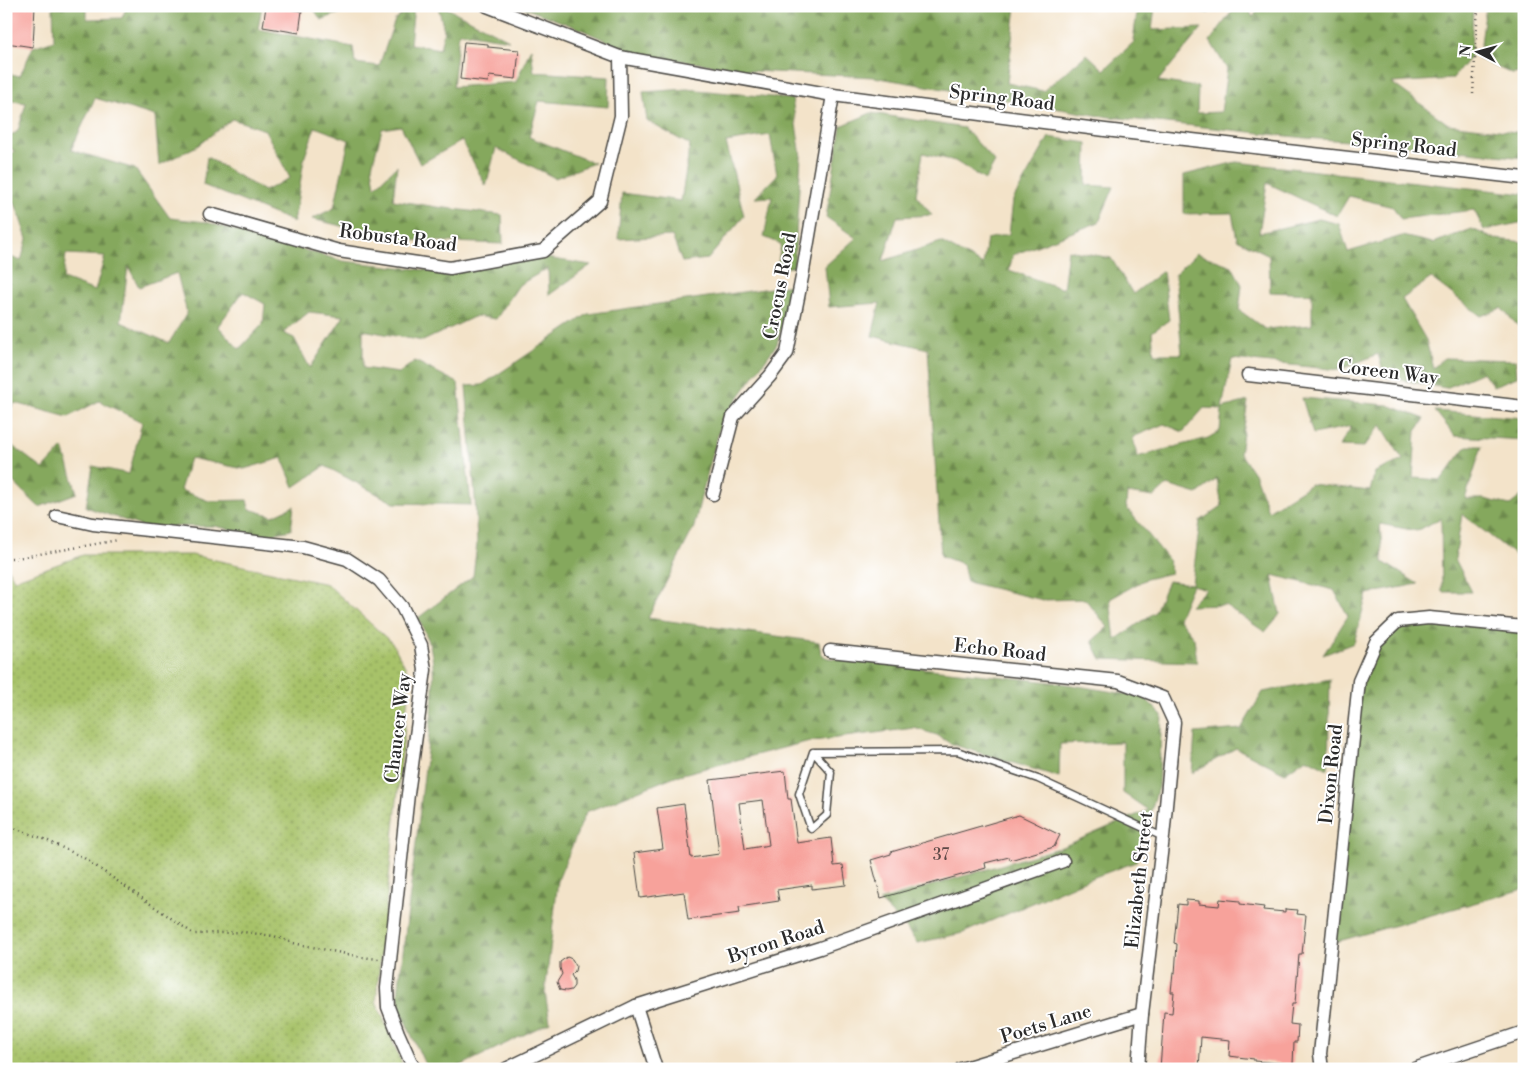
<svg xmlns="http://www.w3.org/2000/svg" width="1530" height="1075" viewBox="0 0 1530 1075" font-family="'Libre Bodoni',serif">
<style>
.grass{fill:url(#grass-dots);stroke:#69764a}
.forest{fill:url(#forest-firs);stroke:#586a44;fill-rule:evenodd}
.building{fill:#f7a29b;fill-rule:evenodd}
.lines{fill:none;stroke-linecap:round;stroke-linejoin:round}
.lane-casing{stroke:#494743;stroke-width:9}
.street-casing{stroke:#494743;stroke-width:15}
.path{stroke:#494743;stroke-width:2.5;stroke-dasharray:1 4;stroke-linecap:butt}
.lane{stroke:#fff;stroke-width:6}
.street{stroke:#fff;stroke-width:12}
.labels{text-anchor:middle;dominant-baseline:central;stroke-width:4;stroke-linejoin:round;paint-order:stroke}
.number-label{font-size:16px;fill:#5e4947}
.street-label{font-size:19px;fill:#2b2b2b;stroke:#fff}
</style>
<defs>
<pattern id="grass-dots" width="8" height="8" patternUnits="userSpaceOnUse" patternTransform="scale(1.25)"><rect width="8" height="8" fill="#a7c269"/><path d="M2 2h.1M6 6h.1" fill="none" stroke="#889e57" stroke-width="1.8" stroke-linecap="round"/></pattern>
<pattern id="forest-firs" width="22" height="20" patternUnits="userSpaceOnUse" patternTransform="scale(1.25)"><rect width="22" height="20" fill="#85a85d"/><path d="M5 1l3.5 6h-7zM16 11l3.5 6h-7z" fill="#6d894d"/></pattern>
</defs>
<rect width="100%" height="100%" fill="#fff"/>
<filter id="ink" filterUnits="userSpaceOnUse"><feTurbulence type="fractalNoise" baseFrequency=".02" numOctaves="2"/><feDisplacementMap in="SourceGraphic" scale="10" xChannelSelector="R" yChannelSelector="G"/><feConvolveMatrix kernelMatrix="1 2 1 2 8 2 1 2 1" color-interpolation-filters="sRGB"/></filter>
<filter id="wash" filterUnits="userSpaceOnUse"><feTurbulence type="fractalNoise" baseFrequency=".0096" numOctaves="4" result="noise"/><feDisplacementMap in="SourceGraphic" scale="20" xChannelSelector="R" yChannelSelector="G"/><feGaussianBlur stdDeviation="1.12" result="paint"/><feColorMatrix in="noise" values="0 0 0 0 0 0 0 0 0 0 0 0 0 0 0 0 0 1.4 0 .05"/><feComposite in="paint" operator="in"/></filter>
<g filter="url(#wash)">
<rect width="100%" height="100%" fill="#f3e3c9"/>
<polygon class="grass" points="83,555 192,555 327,584 393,644 410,676 376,1001 404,1069 6,1069 6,565 14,580"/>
<g class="forest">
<path d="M53 6H87V19L122 18 127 6H262L258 29 353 47 355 63 379 66 395 20 411 6H414L410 44 440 49 444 30 438 6H443L509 40 459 32 453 87 516 82 531 48 534 72 609 77 608 107 539 101 529 137 594 163 555 178 496 148 486 186 462 141 420 164 401 126 382 129 372 166 375 187 397 166 393 200 437 207 502 215 503 244 401 240 312 219 334 208 349 140 315 127 304 159 294 222 203 185 207 157 264 191 290 178 265 130 232 119 197 146 159 165 155 116 95 98 71 150 135 169 170 218 206 222 343 261 443 272 540 257 591 265 549 295 548 268 519 285 496 319 476 316 423 341 363 330V368L399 373 415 361 458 383 471 505 394 503 325 466 294 487 282 458 244 469 190 458 180 490 209 501 247 500 249 509 273 516 294 506 291 530 262 536 214 526 144 527 86 507 93 466 129 474 142 422 99 401 68 417 15 403 6 413V255L21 261 27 239 15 203 6 199V157L15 151 6 147V139L18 131 26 103 6 100V73L20 76 33 47 54 40ZM66 254 105 256 95 291 63 279ZM128 266 139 287 177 273 187 313 169 343 121 322ZM243 292 265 304 263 324 239 349 218 326ZM309 312 344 316 310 368 294 338 283 333Z"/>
<polygon points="312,6 355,6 356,7 321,20"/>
<polygon points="519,6 1016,6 1007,83 1043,91 1087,54 1104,70 1136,40 1133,40 1138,6 1155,6 1152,30 1202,28 1158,81 1198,87 1197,113 1221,112 1227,69 1210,41 1236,6 1248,6 1253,18 1259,6 1473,6 1471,56 1452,79 1392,83 1448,124 1524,133 1524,158 1404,145 1306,138 1101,116 874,77 752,71 636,54 578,28"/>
<polygon points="1159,6 1209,6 1209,13"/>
<polygon points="1486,6 1524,6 1524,73 1512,74 1479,59"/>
<polygon points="687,89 792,99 801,156 794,267 777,268 781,244 764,237 772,197 755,198 777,175 770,135 726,142 744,216 708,259 682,262 672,236 618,239 622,193 681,201 690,145 647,121 643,92"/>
<path d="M871 113 964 128 995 162 985 180 955 161 923 153 916 195 932 215 897 217 883 261 941 242 983 265 987 239 1009 234 1013 200 1049 137 1087 143 1086 185 1114 187 1099 222 1013 255 1009 270 1063 289 1068 250 1111 258 1133 294 1163 271 1169 320 1152 332 1154 354H1182L1175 274 1196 253 1232 266 1242 285 1239 310 1265 329 1312 325V294L1270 292 1269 255 1237 239 1232 213 1184 214V175L1236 162 1524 194V222L1484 230 1474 210 1401 219 1393 207 1349 196 1337 216 1267 183 1259 233 1319 219 1339 224 1348 252 1402 236 1433 243 1472 229 1495 239 1524 242V332L1501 308 1481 316 1431 278 1402 299 1426 340 1433 368 1444 358 1516 360 1517 377 1493 386 1483 372 1446 388 1385 377 1378 354 1339 370 1232 359 1222 408 1248 401 1240 453 1255 475 1268 511 1311 484 1370 491 1375 472 1403 460 1381 425 1364 447 1339 446 1352 426 1313 434 1302 398 1388 405 1425 419 1416 431 1413 478 1441 480 1467 446H1482L1465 499H1484L1510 505 1524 494V562L1462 514 1455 559 1472 592H1442L1441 518 1417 531 1380 524 1383 562 1418 584 1367 594 1354 643 1323 655 1348 616 1334 590 1272 575 1280 614 1265 632 1225 605 1189 606 1206 589 1192 585 1178 618 1194 638 1197 662 1101 659 1092 641 1108 627 1085 599 1043 600 967 582 963 564 941 556 928 349 872 336 880 303 829 307 825 266 856 238 826 217 841 126ZM1204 408 1222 409 1220 431 1208 438 1137 457 1133 437 1164 424 1183 432ZM1217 479 1222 506 1200 521 1192 584 1168 581 1155 612 1115 640 1110 599 1146 579 1171 573 1168 559 1126 507 1127 493 1154 497 1167 485 1197 494Z"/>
<path d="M792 285 777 344 722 420 701 497 694 527 648 618 819 642 821 655 828 658 1060 683 1144 697 1162 715 1158 787 1136 862 1086 880 963 933 917 943 904 925 879 901 1062 847 1148 810 1123 793V742L1060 744 1059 777 951 744 937 735 914 728 806 742 675 776 586 812 558 880 545 993 550 1022 454 1069H427L401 1012 398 994 432 709C433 686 436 662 428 639 425 632 421 625 418 618L473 576 477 544 475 497 466 386 482 385 588 314Z"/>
<polygon points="1435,411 1524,418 1524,440 1455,436"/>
<polygon points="6,441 43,469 63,448 77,493 39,507 6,475"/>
<polygon points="1398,621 1524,629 1524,889 1332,943 1359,681 1376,642"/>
<polygon points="1330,679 1328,769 1306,758 1285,773 1236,748 1192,773 1195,733 1241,729 1263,692"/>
</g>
<g id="blocks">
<g class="building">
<polygon points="14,6 35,6 33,47 6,43 7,9 13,9"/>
<polygon points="266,6 302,11 299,33 263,27"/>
<polygon points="464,42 488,44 488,47 519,50 516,79 489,76 488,82 460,79"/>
<path d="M785 771 788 799H791L797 843 831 838 834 866 843 865 846 885 812 889V885L777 890 779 901 739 907 740 913 688 920 684 892 640 898 634 853 663 849 657 808 684 804 691 858 719 854 710 780ZM763 800 769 845 745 849 739 803Z"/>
<polygon points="1019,815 1060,835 1054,847 1010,860 1009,857 985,863 986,868 881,898 871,860 891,854 891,852"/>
<polygon points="1220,899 1240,901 1240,904 1264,907 1263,910 1285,912 1285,909 1298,910 1297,914 1306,915 1302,954 1299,954 1295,1004 1292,1004 1290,1024 1298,1025 1297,1042 1294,1042 1293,1064 1254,1061 1254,1059 1229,1056 1230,1040 1201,1037 1199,1069 1160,1069 1164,1012 1172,1013 1174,992 1171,992 1173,973 1175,974 1177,944 1174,943 1178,904 1186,905 1186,900 1199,901 1199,904 1219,906"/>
<polygon points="567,957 572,959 576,966 575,971 571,975 574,980 574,986 571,990 566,991 560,990 557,982 562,974 560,968 560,962"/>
</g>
</g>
</g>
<g filter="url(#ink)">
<use href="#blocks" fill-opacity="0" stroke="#494743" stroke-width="1"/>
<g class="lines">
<g class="lane-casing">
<polyline id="lane" points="813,752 831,772 827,815 811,829 799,794 813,752 957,751 1038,779 1163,837"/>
</g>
<g class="street-casing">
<g id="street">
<polyline points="487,6 620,57 833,95 1105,130 1524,178"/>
<polyline points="210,214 339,251 450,268 543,251 600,201 621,116 620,57"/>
<polyline points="1248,375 1524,407"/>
<polyline points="713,494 733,417 770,376 787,353 802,277 833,95"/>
<polyline points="57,516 93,524 303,547 347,559 379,580 402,607 421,645 425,670 408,794 387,988 388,1007 398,1033 414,1069"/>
<polyline points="830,651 1118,681 1163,698 1174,722 1163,837 1142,1014 1138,1069"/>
<polyline points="636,1006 656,1069"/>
<polyline points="506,1069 636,1006 820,948 1063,861"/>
<polyline points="961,1069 1142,1014"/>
<polyline points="1322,1069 1320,1054 1359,681 1376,642 1398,621 1429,618 1524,627"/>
<polyline points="1414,1069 1524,1032"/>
</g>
</g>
<g class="path">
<polyline points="1473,94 1478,6"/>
<polyline points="6,558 17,558 118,540"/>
<polyline points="6,825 44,839 84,858 194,934 243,932 274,936 293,943 361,957 379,959"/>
</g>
<use href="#lane" class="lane"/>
<use href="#street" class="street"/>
</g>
</g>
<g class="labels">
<g class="number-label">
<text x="941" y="855">37</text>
</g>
<g class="street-label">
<text transform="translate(1002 98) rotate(7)">Spring Road</text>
<text transform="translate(1404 145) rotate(6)">Spring Road</text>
<text transform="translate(398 238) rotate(7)">Robusta Road</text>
<text transform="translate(780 286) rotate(-79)">Crocus Road</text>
<text transform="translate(1388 372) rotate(7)">Coreen Way</text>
<text transform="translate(1000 650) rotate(6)">Echo Road</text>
<text transform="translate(398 728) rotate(-83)">Chaucer Way</text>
<text transform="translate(1331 774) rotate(-84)">Dixon Road</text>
<text transform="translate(1139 880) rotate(-84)">Elizabeth Street</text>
<text transform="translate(776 942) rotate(-18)">Byron Road</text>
<text transform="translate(1046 1024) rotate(-17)">Poets Lane</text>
</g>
</g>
<rect width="1530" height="1075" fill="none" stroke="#fff" stroke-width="25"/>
<g transform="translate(1478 52) rotate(276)" stroke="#ffffff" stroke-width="4" paint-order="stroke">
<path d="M0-4L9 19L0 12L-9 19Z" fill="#2b2b2b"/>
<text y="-8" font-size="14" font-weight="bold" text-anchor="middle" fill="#2b2b2b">N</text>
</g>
</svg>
